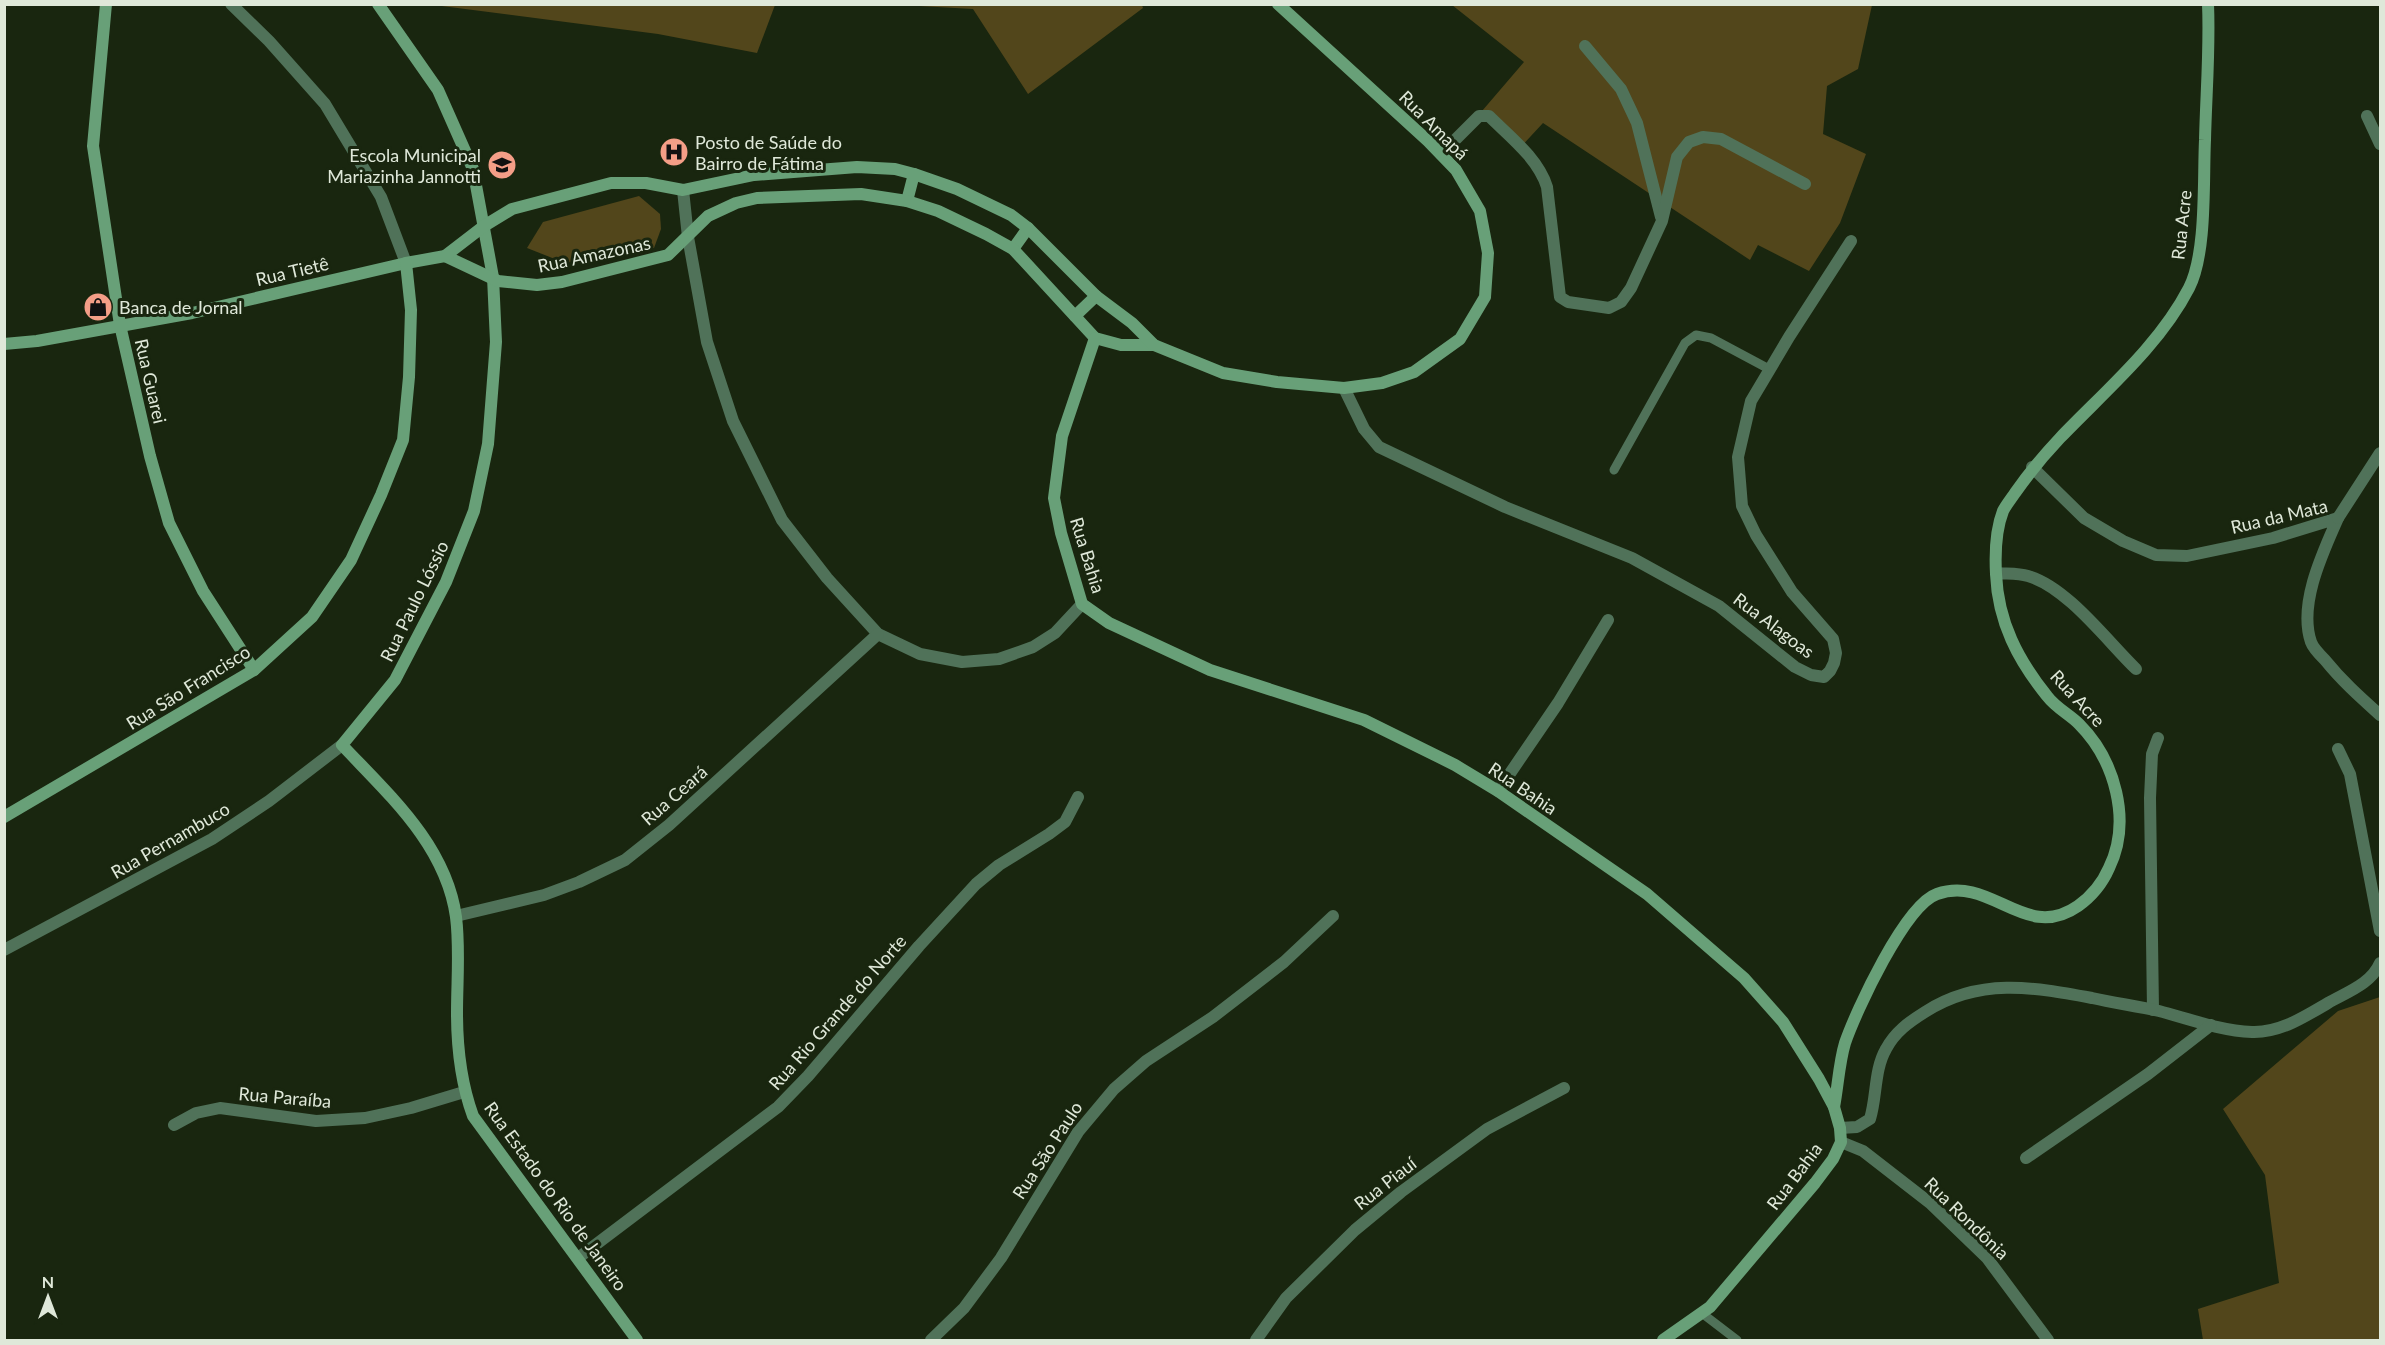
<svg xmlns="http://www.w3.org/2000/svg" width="2385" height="1345" viewBox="0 0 2385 1345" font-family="Lato,sans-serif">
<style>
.green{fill:#52461b}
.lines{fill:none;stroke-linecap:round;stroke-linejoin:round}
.lane{stroke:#507259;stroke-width:9}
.street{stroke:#507259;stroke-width:12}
.secondary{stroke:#68a078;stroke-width:12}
.labels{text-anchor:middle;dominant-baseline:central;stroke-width:6;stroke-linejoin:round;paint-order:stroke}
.street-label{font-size:18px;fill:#dfe8d9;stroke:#19260f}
.poi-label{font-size:18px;fill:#dfe8d9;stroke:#19260f;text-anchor:start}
</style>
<rect width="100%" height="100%" fill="#19260f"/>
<g class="green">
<polygon points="434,5 775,4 775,5 757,53 658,34"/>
<polygon points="1142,5 1143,8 1028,94 973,9 901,5"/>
<polygon points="1452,5 1872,5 1858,69 1827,86 1823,134 1866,154 1840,223 1809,271 1758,245 1750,260 1543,123 1519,149 1482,111 1524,62"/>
<polygon points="639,196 660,214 661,229 654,248 565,263 527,248 543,222"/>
<polygon points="2380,997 2380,1340 2203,1340 2198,1309 2279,1283 2265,1175 2223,1109 2338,1011"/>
</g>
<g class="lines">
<g class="lane">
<polyline points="1614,470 1685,343 1696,335 1711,338 1769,369"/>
<polyline points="1703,1314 1737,1340"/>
</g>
<g class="street">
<polyline points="231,4 269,41 325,104 381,197 406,263"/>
<polyline points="1585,46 1621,89 1637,123 1661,217"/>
<polyline points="2367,116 2380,144"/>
<path d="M1441 154 1479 116H1489C1509 136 1538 158 1547 187L1560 297 1568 302 1609 308 1621 302 1631 288 1662 221 1677 157 1689 142 1703 137 1721 139 1805 184"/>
<polyline points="683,190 688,237 707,342 733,421 782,520 827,578 878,634 920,654 962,662 999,659 1033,647 1055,633 1082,604"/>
<polyline points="1344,388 1364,429 1379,447 1505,507 1632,558 1719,606 1795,667 1811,675 1824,677 1830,671 1834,663 1836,653 1833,639 1792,592 1756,535 1742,506 1738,457 1751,401 1789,337 1851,241"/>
<path d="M2032 467 2084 518 2123 541 2156 555 2187 556 2273 538 2338 518C2323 552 2298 604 2311 642 2313 648 2320 655 2325 660 2342 681 2360 697 2380 715"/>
<polyline points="2338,518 2380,453"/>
<path d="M1996 573C2006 574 2018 573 2028 576 2067 587 2107 641 2136 669"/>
<polyline points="2338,749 2350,774 2380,931"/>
<polyline points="1498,791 1558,703 1608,620"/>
<polyline points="456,916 544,895 579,882 625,860 669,825 878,634"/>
<polyline points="4,950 212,839 269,801 342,745"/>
<polyline points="2153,1010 2150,798 2152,754 2158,738"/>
<polyline points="174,1125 196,1113 220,1108 316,1121 365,1118 411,1108 464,1092"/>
<path d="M1840 1128 1857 1127 1870 1119C1877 1096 1874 1070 1886 1049 1895 1032 1909 1022 1925 1012 1979 977 2033 987 2092 998 2114 1003 2137 1006 2159 1011 2189 1019 2221 1031 2252 1032 2280 1033 2304 1017 2328 1003 2347 992 2371 984 2380 963"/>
<polyline points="1841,1142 1863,1151 1930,1203 1987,1258 2048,1340"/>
<polyline points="2026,1158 2148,1074 2211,1025"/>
<polyline points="578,1258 778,1107 808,1076 919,946 976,884 999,865 1049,834 1065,822 1078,797"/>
<polyline points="931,1340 964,1308 1001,1258 1078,1132 1114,1089 1146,1061 1213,1017 1284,962 1333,916"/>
<polyline points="1256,1340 1286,1298 1355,1230 1401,1192 1487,1129 1564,1088"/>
</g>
<g class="secondary">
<polyline points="106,4 93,146 120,325 150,456 169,523 203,591 254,670"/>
<path d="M378 4 438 90 473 169 493 277 496 342 488 444 474 511 446 582 395 680 342 745C389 795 446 845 456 917 460 948 457 981 457 1013 457 1048 461 1083 473 1116L637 1340"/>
<polyline points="907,201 914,174"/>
<polyline points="1013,249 1028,228"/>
<polyline points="445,256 498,281 537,285 562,282 668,255 708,216 736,203 757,198 861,194 907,201 938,211 986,234 1013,249 1095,338 1121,345 1154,345"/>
<polyline points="1075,316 1096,296"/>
<polyline points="1095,338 1062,436 1054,498 1061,533 1082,604 1109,623 1210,670 1364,720 1455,765 1498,791 1647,894 1744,978 1783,1022 1819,1079 1834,1107 1840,1128 1841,1142 1833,1159 1815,1183 1710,1307 1663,1340"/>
<polyline points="4,344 37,341 192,313 406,263 445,256 484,226 512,209 611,183 646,183 683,190 754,175 857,167 895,169 914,174 957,189 1011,215 1028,228 1096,296 1132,323 1154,345 1223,373 1277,382 1344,388 1382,383 1414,372 1460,339 1485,297 1488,253 1480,211 1456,170 1428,141 1278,4"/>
<polyline points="4,817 254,670 312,617 351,560 381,495 403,440 409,377 411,310 406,263"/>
<path d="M1834 1107C1838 1086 1839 1063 1845 1043 1856 1011 1905 905 1937 894 1992 875 2025 943 2078 906 2092 896 2102 884 2109 868 2132 821 2115 760 2079 724 2069 714 2056 708 2047 696 2018 660 1998 622 1996 574 1995 555 1996 529 2003 511 2006 505 2011 499 2015 493 2029 473 2043 456 2060 438 2105 391 2159 346 2189 288 2207 253 2203 180 2205 140 2206 95 2210 49 2208 4"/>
</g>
</g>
<defs>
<g id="hospital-disc" transform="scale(1.5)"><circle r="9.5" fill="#f49e87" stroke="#19260f"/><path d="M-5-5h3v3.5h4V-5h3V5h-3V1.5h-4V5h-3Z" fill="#111"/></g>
<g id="school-disc" transform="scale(1.5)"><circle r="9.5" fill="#f49e87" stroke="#19260f"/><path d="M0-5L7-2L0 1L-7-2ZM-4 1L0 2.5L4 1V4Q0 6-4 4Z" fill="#111"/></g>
<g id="shop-disc" transform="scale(1.5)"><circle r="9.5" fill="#f49e87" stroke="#19260f"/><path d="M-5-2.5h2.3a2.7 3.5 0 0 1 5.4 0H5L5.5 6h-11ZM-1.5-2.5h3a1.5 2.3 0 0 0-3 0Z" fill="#111"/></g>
</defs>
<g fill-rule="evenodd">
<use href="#hospital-disc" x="674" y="152"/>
<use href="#school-disc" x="502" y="165"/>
<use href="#shop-disc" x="98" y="307"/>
</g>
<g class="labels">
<g class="street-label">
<text transform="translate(1434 125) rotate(45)">Rua Amapá</text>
<text transform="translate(2181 225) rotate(-84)">Rua Acre</text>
<text transform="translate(594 254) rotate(-12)">Rua Amazonas</text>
<text transform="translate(292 271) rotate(-13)">Rua Tietê</text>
<text transform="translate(151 381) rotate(77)">Rua Guarei</text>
<text transform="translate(2279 516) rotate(-13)">Rua da Mata</text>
<text transform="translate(1088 555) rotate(73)">Rua Bahia</text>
<text transform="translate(414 601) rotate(-64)">Rua Paulo Lóssio</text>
<text transform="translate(1774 625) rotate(37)">Rua Alagoas</text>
<text transform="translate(188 687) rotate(-32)">Rua São Francisco</text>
<text transform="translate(2078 698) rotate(47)">Rua Acre</text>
<text transform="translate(1523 788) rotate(34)">Rua Bahia</text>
<text transform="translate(674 795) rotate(-41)">Rua Ceará</text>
<text transform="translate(170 840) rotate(-30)">Rua Pernambuco</text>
<text transform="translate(837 1012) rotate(-49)">Rua Rio Grande do Norte</text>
<text transform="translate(285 1097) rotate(5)">Rua Paraíba</text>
<text transform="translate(1047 1150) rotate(-57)">Rua São Paulo</text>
<text transform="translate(1794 1176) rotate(-53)">Rua Bahia</text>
<text transform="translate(1385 1183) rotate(-38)">Rua Piauí</text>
<text transform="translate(556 1196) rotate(54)">Rua Estado do Rio de Janeiro</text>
<text transform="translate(1967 1218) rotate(44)">Rua Rondônia</text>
</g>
<g class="poi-label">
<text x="695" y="142">Posto de Saúde do<tspan x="695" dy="21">Bairro de Fátima</tspan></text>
<text x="481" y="155" text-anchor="end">Escola Municipal<tspan x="481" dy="21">Mariazinha Jannotti</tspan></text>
<text x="119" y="307">Banca de Jornal</text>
</g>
</g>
<rect width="2385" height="1345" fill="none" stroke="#dfe8d9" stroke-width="12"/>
<g transform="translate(48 1297)" stroke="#19260f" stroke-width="4.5" paint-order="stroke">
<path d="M0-4.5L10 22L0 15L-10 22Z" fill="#dfe8d9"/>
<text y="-9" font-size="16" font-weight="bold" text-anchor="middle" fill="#dfe8d9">N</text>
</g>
</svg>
